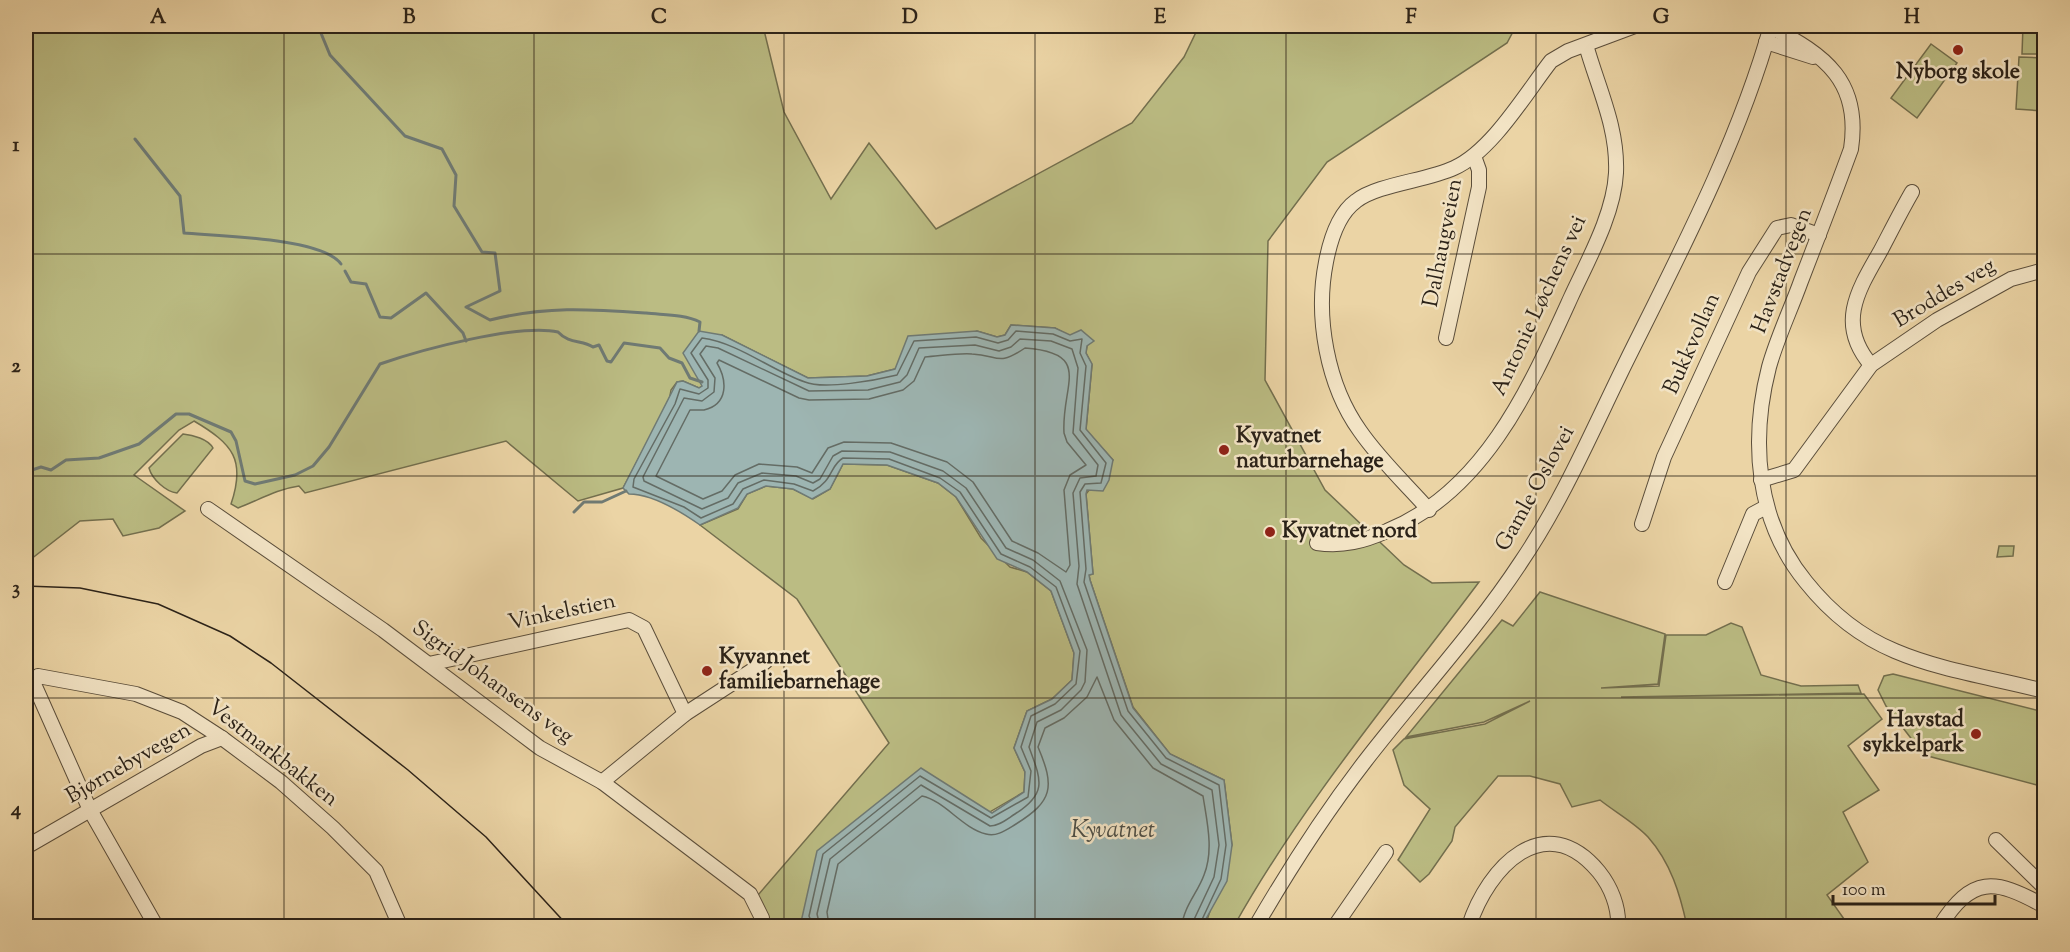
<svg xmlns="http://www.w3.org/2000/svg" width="2070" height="952" viewBox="0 0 2070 952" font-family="'Sorts Mill Goudy',serif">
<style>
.green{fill:#bbbc83;stroke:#736f4e;stroke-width:1.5}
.water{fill:#9db5b2;stroke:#6f7a74;stroke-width:1.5}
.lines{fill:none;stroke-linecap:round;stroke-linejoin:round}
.shore{stroke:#646c65;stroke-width:1.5}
.stream{stroke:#6f7a74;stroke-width:3}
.minor-casing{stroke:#5b4e3b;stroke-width:16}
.minor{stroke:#f2e3c4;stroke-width:14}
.tram{stroke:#2b2218;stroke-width:1.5}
.grid{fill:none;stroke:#2b2218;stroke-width:1.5;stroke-opacity:0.55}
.poi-dot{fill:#8f2418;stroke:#f2e3c4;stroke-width:2}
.labels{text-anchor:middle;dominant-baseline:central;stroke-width:5;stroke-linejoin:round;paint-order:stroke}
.poi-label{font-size:22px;font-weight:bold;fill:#2b2218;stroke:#f2e3c4;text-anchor:start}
.street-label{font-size:22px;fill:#2b2218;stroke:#f2e3c4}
.water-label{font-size:24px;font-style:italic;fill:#4d4e46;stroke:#f2e3c4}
.neatline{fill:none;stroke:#2b2218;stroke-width:2}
.grid-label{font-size:20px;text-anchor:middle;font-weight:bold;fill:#2b2218}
</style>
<rect width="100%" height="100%" fill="#ebd4a5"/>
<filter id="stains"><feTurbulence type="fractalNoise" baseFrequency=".00333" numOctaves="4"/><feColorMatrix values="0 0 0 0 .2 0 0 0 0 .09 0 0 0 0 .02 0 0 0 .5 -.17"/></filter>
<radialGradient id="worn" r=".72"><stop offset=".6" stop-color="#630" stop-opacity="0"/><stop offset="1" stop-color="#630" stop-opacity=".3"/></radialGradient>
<g class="green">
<path d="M26 26H763L784 112 831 199 869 143 936 229 1132 123 1184 57 1199 26H1516L1507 43 1327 162 1268 241 1265 380 1325 490 1404 565 1432 583 1479 582C1395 694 1303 803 1234 926H1202L1206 923 1232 845 1224 780 1170 754 1133 707 1090 580 1089 575 1093 574 1086 494 1113 460 1086 430 1092 365 1086 353 1087 346 1055 328 1011 325 1005 335 997 337 977 331 895 369 867 376 808 378 722 335 703 386 699 388 683 381 677 382 671 390 669 401 623 488 578 501 506 441 305 493 299 486C277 489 259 500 238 508L231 504C246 460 233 444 194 421L179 430 134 475 185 511 159 528 123 536 113 519 80 521 26 563Z"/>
<polygon points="2023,26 2041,26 2040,54 2022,54"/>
<polygon points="1931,44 1957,63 1917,118 1891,98"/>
<polygon points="2019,57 2044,58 2044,111 2016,109"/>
<path d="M183 434C193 435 208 439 213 448L177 493C166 492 152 479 149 468Z"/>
<polygon points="843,464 887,465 938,483 956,497 981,538 1010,567 1027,572 1051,591 1074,653 1072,680 1052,699 1027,711 1014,748 1025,772 1024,792 801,922 814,926 757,926 752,902 889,743 797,599 700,525 738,509 747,494 766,486 793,489 813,499 830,489"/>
<polygon points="1999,546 2014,546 2013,556 1997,557"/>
<path d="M1540 592 1665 634 1658 684 1601 688 1659 686 1666 635H1706L1731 623 1742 627 1761 675 1801 686 1858 685 1861 693 1621 697 1864 694 1882 719 1848 746 1879 790 1843 812 1868 862 1827 895 1849 926H1687C1680 894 1671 863 1648 837 1635 823 1615 812 1600 800L1572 807 1560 784 1530 776H1498L1455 827 1452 841 1429 874 1420 882 1398 860 1430 809 1404 785 1393 750 1404 739 1485 724 1530 701 1484 722 1406 737 1502 620 1513 626Z"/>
<polygon points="1893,674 2044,712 2044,760 2037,785 1924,755 1886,706 1878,690 1884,676"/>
</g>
<path class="water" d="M1011 325 1055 328 1070 335 1081 330 1094 341 1087 346 1086 353 1092 364 1086 429 1113 460 1109 480 1103 491 1087 490 1086 494 1093 574 1089 575 1090 580 1133 708 1170 754 1224 780 1232 845 1227 881 1202 926H814L801 922 817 851 921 768 992 813 1024 792 1025 772 1014 748 1027 711 1052 699 1072 680 1074 653 1051 591 1027 572 997 559 956 497 938 483 887 465 843 464 830 489 812 499 793 489 766 486 747 494 738 508 700 525C680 511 653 494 629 494L623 488 677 382 683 381 699 388 702 386 683 353 699 331 722 335 808 378 867 376 895 369 908 336 977 331 997 337 1005 335Z"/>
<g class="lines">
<g class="shore">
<path d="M1025 348C1094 353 1061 385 1064 433L1067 442 1086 465 1070 475 1064 490 1070 565 1066 572 1038 553 1012 541 973 482 947 462 891 443 844 442 828 448 812 473 797 467 759 464 735 475 722 491 703 499 656 476 690 410C694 410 699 410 704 410 729 404 727 380 717 363L719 360 799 398 809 400 869 399 903 390 914 381 925 357C940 356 957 353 972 354 999 355 997 367 1025 348Z"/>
<path d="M813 926 809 916 823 854 920 776 991 818 1028 797 1031 771 1021 747 1031 716 1055 704 1076 684 1080 651 1056 587 1030 567 1001 554 960 492 940 478 889 459 843 458C830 465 833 481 813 491L794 484 764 480 743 489 733 504 701 518 684 507 633 487 634 479 675 404 680 389 699 394 708 388V380L691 353 702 338C739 343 770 370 805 382 824 390 877 380 897 375L914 341 976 337 998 343 1008 340 1016 331 1053 334 1070 341 1082 339 1080 353 1086 366 1080 430 1106 463 1101 483 1085 484 1080 492 1086 569 1084 582 1128 711 1166 758 1219 785 1226 845 1221 879 1199 926"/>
<path d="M820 926 817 914 830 859 921 785 990 826C999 826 1007 819 1015 814 1048 793 1041 780 1029 747L1037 722 1061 710 1081 690 1085 682 1087 650 1060 581 1033 560 1006 548 966 488 943 471 890 452 842 451 833 456 820 479 813 483 796 476 762 473 738 483 728 498 702 509 644 481 643 477 684 398 702 401 714 392 715 378 700 354 706 346 718 348 809 391 868 390 900 382 907 375 919 348 975 345 999 351 1011 347 1020 339 1051 341 1072 349 1078 368 1073 433 1098 465 1096 476 1080 478 1073 493 1079 566 1077 584 1121 715 1161 764 1212 790 1219 845 1214 877 1191 926"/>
<path d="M829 926 827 912 838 864 922 796C945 801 962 828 986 834 997 837 1006 830 1016 824 1053 801 1055 787 1038 747L1045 728 1064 718 1087 697 1097 677 1114 720 1153 768 1203 796C1207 822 1214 850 1204 875 1198 892 1183 908 1182 926"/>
</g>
<g class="stream">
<path d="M318 26 330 55 405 136 442 149 456 175 454 206 482 252 495 253 500 291 466 307 490 320C546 306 588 309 646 313 663 315 684 314 700 322L699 331"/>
<path d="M135 139 180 196 184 233C217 236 323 238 341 264"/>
<polyline points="345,271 351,282 366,284 380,317 391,318 426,293 463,333 466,341"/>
<path d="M26 472 41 467 51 470 66 460 99 458 139 444 176 414H189L231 432 236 441 245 481 255 484 295 475 313 466 329 447 380 364C420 350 520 323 558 332 569 344 582 340 593 347L599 345 607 361 611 362 624 343 660 348 669 358 682 363 690 378 702 382"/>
<polyline points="574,512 584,502 602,502 626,491"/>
</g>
<g class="minor-casing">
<g id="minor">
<path d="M1770 27C1826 55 1861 82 1851 149 1835 193 1818 237 1801 281 1791 309 1777 338 1769 367 1750 441 1756 521 1806 582 1830 612 1859 636 1895 651 1942 671 1995 678 2044 691"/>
<polyline points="1766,42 1813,57"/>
<polyline points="1446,338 1479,187 1479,170 1474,156"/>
<path d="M1871 365C1836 324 1858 290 1881 250 1891 231 1901 211 1912 192"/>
<polyline points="1761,480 1794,470 1871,365 1937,320 2011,279 2044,270"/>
<polyline points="208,509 383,630 540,748 602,782 750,894 762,918 762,926"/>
<path d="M1429 510C1406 484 1380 460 1360 431 1327 385 1315 317 1326 262 1330 241 1338 214 1356 201 1378 184 1426 181 1454 168 1492 151 1526 93 1551 61L1568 51 1635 26"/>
<polyline points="1642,524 1664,457 1749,272 1777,228 1791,225 1819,235"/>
<path d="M1317 543C1343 547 1364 541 1387 531 1485 491 1530 387 1571 297 1588 260 1614 214 1616 173 1618 127 1598 88 1586 45"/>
<polyline points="1725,582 1753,514 1766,507"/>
<polyline points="429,664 629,620 644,628 685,714"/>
<polyline points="602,782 685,714 765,662"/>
<polyline points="1996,840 2044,887"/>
<polyline points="26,847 201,746 222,738"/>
<polyline points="156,926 90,810 34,684 34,679 38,676 136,694 182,712 222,738 281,782 333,828 376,871 400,926"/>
<path d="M1256 926C1289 869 1325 813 1366 760 1417 694 1475 632 1521 562 1563 500 1593 429 1626 362 1680 253 1738 143 1771 26"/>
<polyline points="1335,926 1386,852"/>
<path d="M1469 926C1488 867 1545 807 1599 872 1611 887 1619 907 1618 926"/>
<path d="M1940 926C1972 876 1994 878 2044 906"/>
</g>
</g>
<use href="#minor" class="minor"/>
<polyline class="tram" points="26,586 80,588 158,604 230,636 271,663 408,770 486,837 568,926"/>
</g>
<path class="grid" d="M284 26V926M534 26V926M784 26V926M1035 26V926M1286 26V926M1536 26V926M1786 26V926M26 254H2044M26 476H2044M26 698H2044"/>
<g class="poi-dot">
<circle cx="1958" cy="50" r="6"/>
<circle cx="1224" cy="450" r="6"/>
<circle cx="1270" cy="532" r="6"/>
<circle cx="707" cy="671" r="6"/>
<circle cx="1976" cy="734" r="6"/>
</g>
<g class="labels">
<g class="poi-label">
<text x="1958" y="73" text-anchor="middle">Nyborg skole</text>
<text x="1236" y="437">Kyvatnet<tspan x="1236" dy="25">naturbarnehage</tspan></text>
<text x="1282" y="532">Kyvatnet nord</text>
<text x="719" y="658">Kyvannet<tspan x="719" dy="25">familiebarnehage</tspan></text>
<text x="1964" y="721" text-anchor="end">Havstad<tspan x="1964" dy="25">sykkelpark</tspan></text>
</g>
<g class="street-label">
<text transform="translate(1444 243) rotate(-79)">Dalhaugveien</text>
<text transform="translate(1783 271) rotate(-69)">Havstadvegen</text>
<text transform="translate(1945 294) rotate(-31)">Broddes veg</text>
<text transform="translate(1540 306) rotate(-65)">Antonie Løchens vei</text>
<text transform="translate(1693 344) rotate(-66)">Bukkvollan</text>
<text transform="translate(1536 489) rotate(-61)">Gamle Oslovei</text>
<text transform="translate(562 613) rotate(-12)">Vinkelstien</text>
<text transform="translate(492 683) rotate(36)">Sigrid Johansens veg</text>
<text transform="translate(272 754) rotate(38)">Vestmarkbakken</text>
<text transform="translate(129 764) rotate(-30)">Bjørnebyvegen</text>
</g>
<g class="water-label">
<text x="1113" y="831">Kyvatnet</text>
</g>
</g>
<rect width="2070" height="952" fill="none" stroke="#ebd4a5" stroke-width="66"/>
<path d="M1833 895v9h162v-9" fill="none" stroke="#2b2218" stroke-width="3"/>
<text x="1842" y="895" font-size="18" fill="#2b2218" stroke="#f2e3c4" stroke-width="4.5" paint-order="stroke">100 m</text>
<rect x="33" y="33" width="2004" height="886" class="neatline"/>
<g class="grid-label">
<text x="158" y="23">A</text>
<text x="409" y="23">B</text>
<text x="659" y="23">C</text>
<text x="910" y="23">D</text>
<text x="1160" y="23">E</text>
<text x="1411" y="23">F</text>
<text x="1661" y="23">G</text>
<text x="1912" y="23">H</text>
<text x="16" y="151">1</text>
<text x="16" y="372">2</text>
<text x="16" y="594">3</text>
<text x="16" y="815">4</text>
</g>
<rect width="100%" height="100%" filter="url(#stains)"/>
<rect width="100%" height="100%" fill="url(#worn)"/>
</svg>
